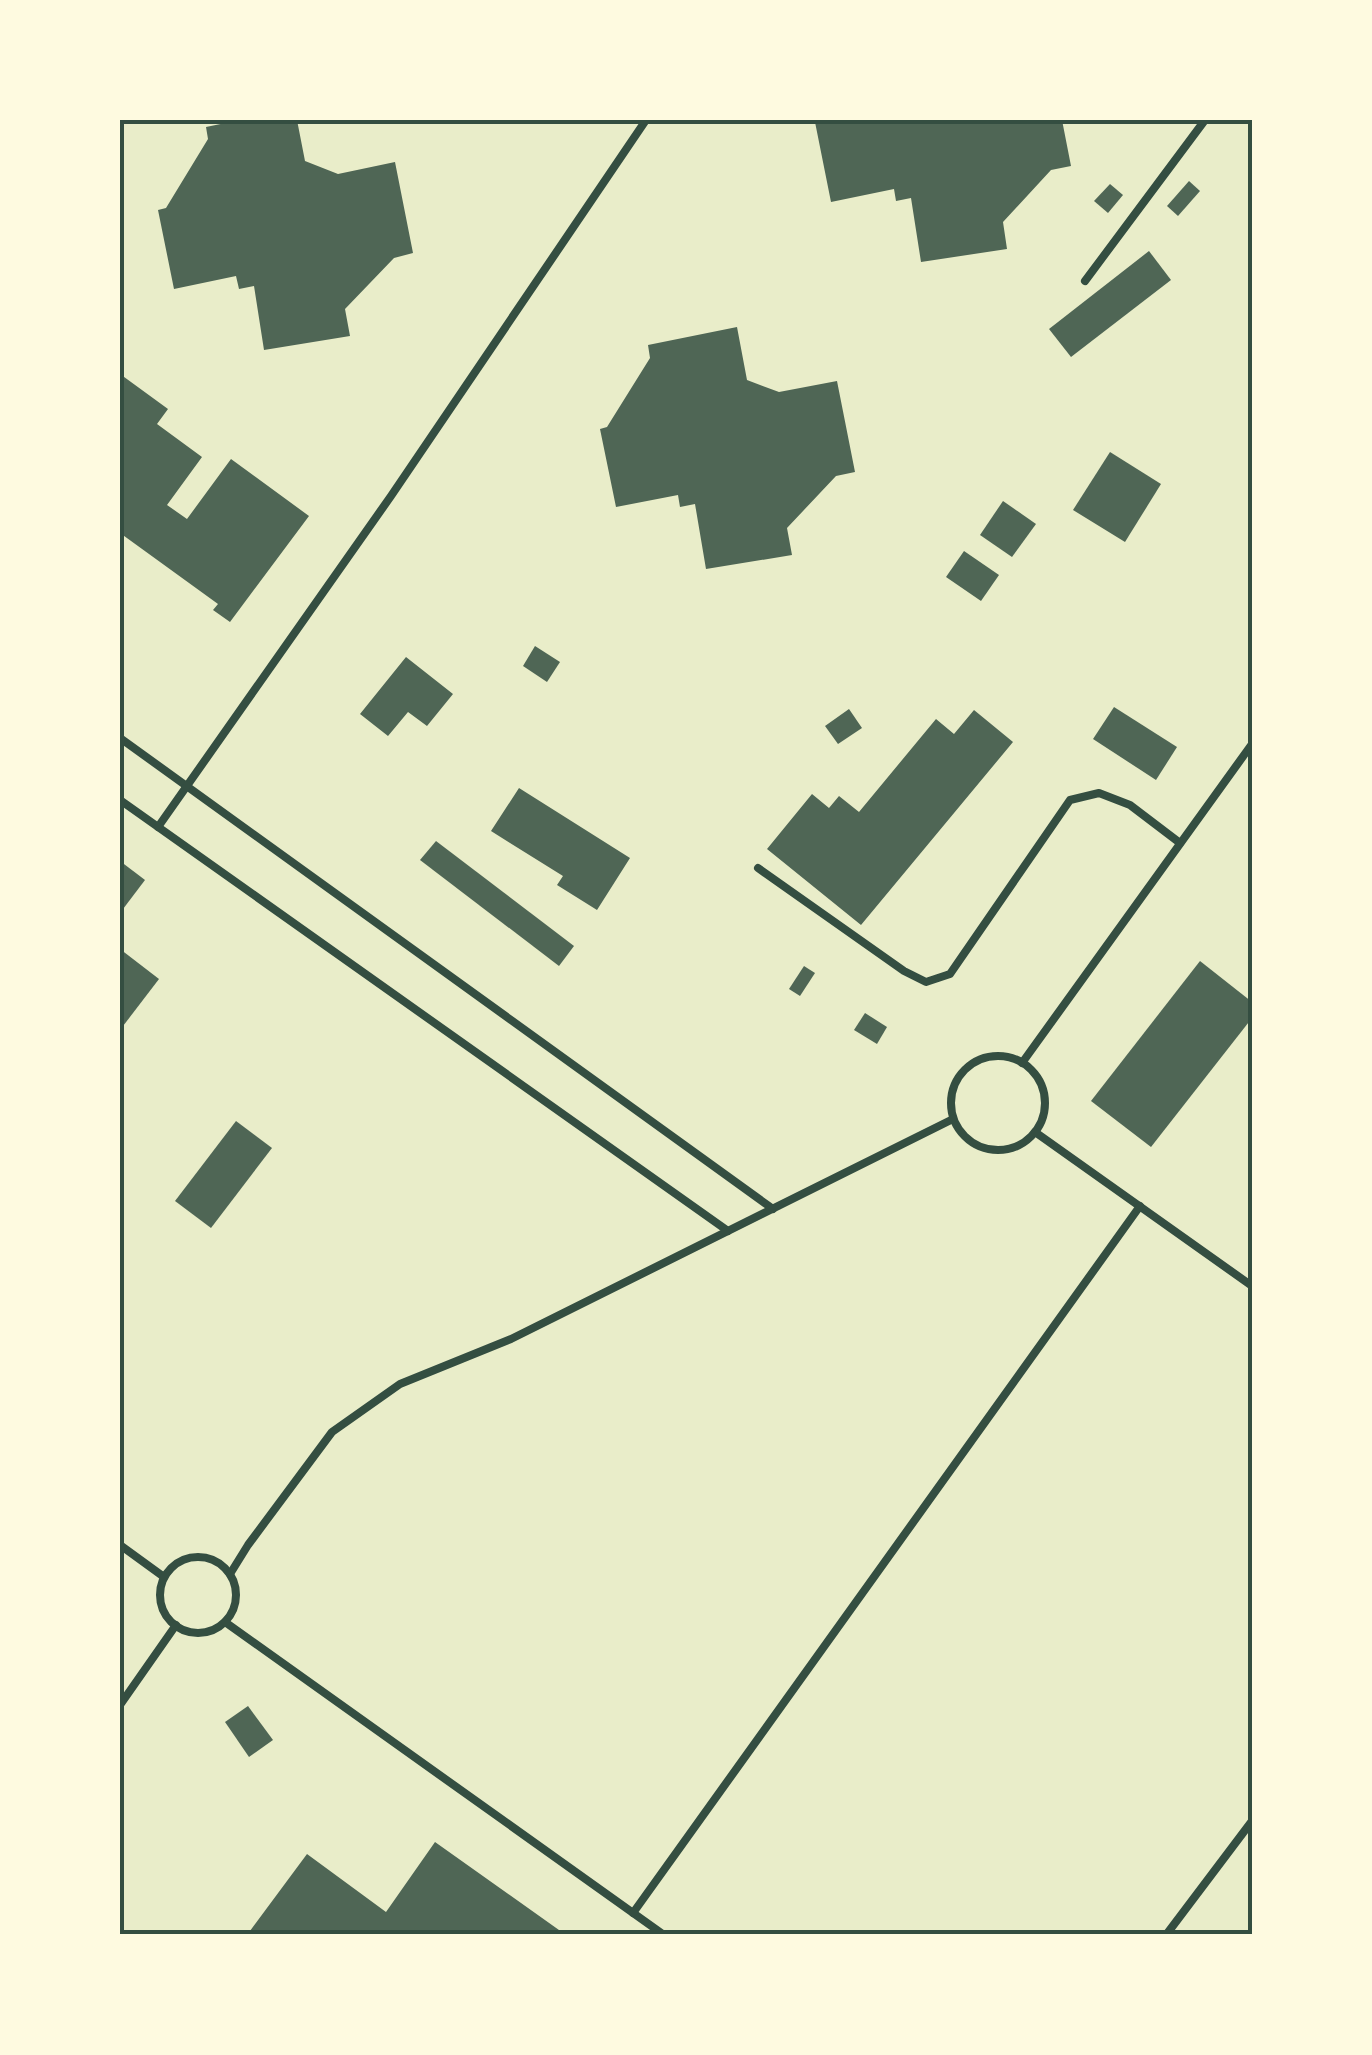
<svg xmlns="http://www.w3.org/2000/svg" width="1372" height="2055" viewBox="0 0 1372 2055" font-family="'Source Sans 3',sans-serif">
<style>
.building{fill:#4f6655}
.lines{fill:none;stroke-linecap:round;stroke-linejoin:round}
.service{stroke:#344e41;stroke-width:8}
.neatline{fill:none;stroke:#344e41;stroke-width:4}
</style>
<rect width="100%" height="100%" fill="#e9edc9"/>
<g class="building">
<polygon points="240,120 297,120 305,161 338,174 395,162 413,253 394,258 345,309 350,336 264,350 254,286 239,289 236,276 174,289 158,210 166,208 208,139 206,127"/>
<polygon points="824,120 1062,120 1071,166 1051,170 1003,222 1007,249 921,262 911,198 896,201 894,189 831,202 815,122"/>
<polygon points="1189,181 1200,191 1178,216 1167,206"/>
<polygon points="1110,184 1123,195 1108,213 1094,201"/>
<polygon points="1149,251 1171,280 1071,357 1049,329"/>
<polygon points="737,327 747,380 779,392 837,381 855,472 836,476 787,528 792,555 706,569 695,504 680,507 678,495 616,507 600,429 607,427 650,358 648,345"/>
<polygon points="120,374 168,409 157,424 202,457 167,505 187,519 231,459 309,516 230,622 213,610 218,604 120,533"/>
<polygon points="1110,452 1161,484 1125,542 1073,510"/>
<polygon points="1003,501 1036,524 1012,557 980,535"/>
<polygon points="964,551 999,575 981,601 946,577"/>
<polygon points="535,646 560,662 547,682 523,666"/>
<polygon points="406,657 453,694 427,726 408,712 388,736 360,714"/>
<polygon points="1114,707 1177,747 1156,780 1093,739"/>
<polygon points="849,709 862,728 838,744 825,726"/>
<polygon points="974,710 1013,742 861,925 767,849 812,794 829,808 839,796 859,812 936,719 954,734"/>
<polygon points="519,788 630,858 597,910 557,885 563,876 491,831"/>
<polygon points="436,841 574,946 559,966 420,860"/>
<polygon points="120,861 145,880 120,913"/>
<polygon points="120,949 159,979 120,1030"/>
<polygon points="1200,961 1252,1002 1252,1018 1151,1147 1091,1101"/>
<polygon points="804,966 815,973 800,996 789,989"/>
<polygon points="865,1013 887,1027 877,1044 854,1030"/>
<polygon points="236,1121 272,1148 211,1228 175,1201"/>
<polygon points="248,1706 273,1740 249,1757 225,1722"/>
<polygon points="435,1842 566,1935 247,1935 307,1854 386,1912"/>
</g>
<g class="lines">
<g class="service">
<polyline points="1085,281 1205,120"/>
<polyline points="120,738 773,1209"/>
<polyline points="120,800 728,1231"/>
<polyline points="158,827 391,496 646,120"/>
<polyline points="758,868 904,971 926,982 950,974 1070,800 1099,793 1130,805 1180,843"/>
<circle cx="998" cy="1103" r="47"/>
<polyline points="1022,1063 1252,744"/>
<polyline points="1035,1132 1252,1286"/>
<polyline points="120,1545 164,1577"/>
<circle cx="198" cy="1595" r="38"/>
<polyline points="230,1574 248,1545 332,1432 400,1384 511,1339 953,1119"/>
<polyline points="225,1622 664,1935"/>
<polyline points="120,1705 176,1625"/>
<polyline points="633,1913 1140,1206"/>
<polyline points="1166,1935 1252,1821"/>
</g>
</g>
<rect width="1372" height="2055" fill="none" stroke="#fefae0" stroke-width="245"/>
<rect x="122" y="122" width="1128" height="1810" class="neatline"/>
</svg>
